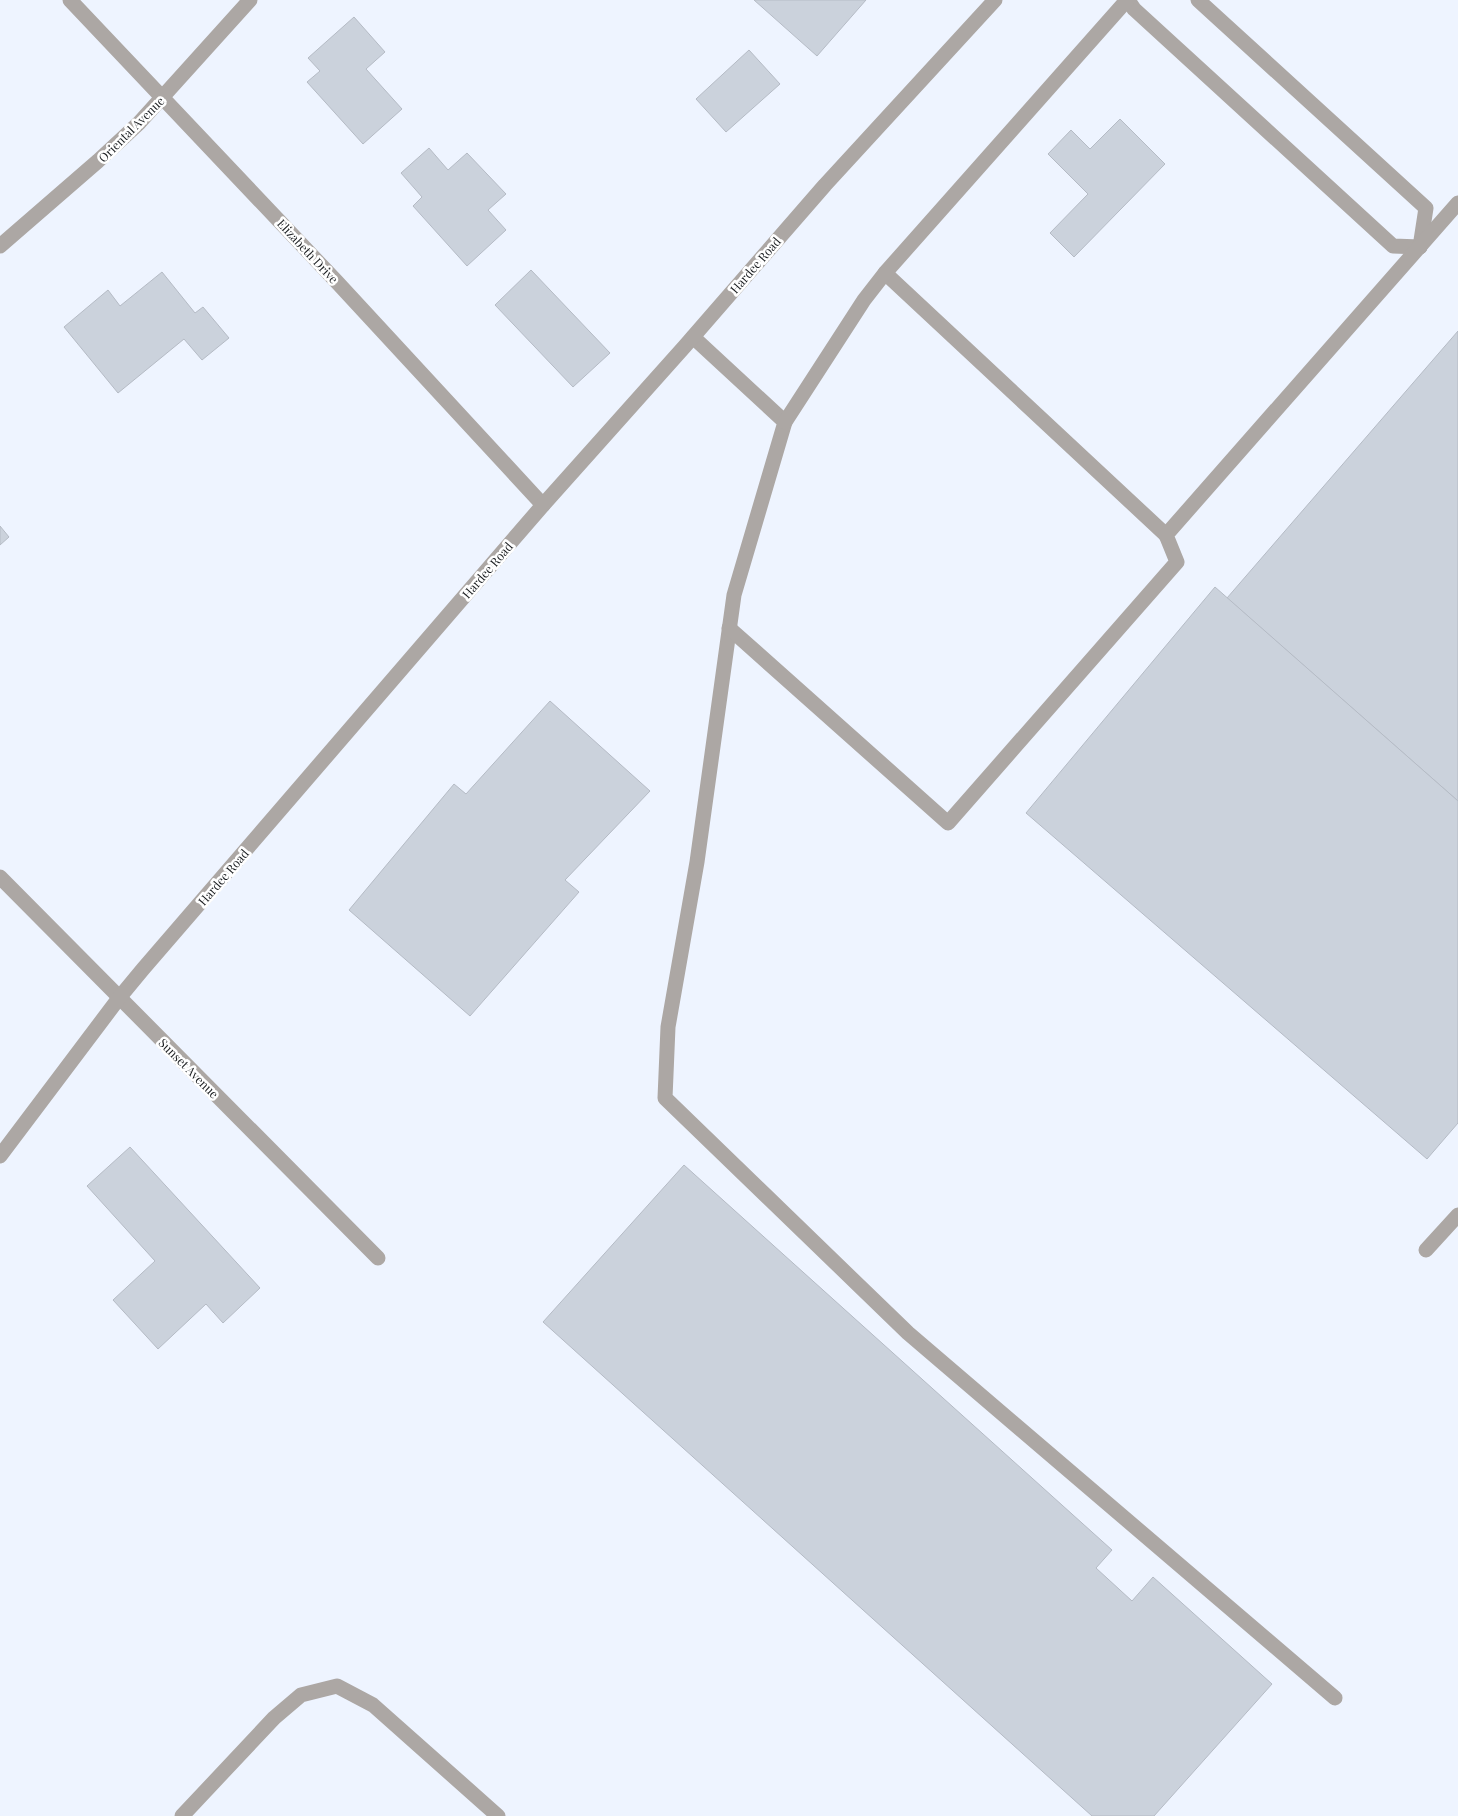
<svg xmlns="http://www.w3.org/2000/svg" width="1458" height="1816" viewBox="0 0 1458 1816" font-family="'Playfair Display',serif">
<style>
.building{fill:#cbd2dc;stroke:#b5bbc5}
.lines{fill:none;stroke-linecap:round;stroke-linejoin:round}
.service{stroke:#aca7a4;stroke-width:15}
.minor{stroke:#aca7a4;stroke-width:15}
.tertiary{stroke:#aca7a4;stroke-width:15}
.labels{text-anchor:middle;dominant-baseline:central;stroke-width:5;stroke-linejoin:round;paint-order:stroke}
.street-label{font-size:12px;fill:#181b1e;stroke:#fff}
</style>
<rect width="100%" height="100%" fill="#eef4ff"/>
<g class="building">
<polygon points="754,0 866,0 817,56"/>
<polygon points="354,17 385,52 366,69 402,109 363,144 307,82 320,71 308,58"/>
<polygon points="749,50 780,84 726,132 696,99"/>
<polygon points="1120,119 1165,164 1074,257 1050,233 1088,194 1048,154 1071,130 1090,149"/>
<polygon points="429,148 448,170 467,153 506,194 488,210 506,230 467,266 413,206 422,197 401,173"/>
<polygon points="531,270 610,353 573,387 495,305"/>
<polygon points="162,272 195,313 203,307 229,338 202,360 184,339 118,393 64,327 108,290 120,306"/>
<polygon points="1458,331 1458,801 1227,598"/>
<polygon points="0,526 9,537 0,545"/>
<polygon points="1215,587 1458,801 1458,1123 1427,1159 1026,813"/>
<polygon points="550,701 650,791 565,880 579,892 470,1016 349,910 454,784 466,794"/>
<polygon points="130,1147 260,1288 223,1323 206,1304 158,1349 113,1300 155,1261 87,1186"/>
<polygon points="684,1165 1112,1550 1096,1568 1132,1601 1153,1577 1272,1684 1154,1816 1092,1816 543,1322"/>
</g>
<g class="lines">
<g class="service">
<polyline points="1128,0 1134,9 1393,246 1420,247"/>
<polyline points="1198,0 1426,208 1420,247"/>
<polyline points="885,273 1166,535"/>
<polyline points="693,337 785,422 734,595 697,862 668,1027 665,1098 908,1333 1335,1698"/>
<polyline points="785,422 864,300 885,273 1127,0"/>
<polyline points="729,628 948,823 1177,562 1166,535 1458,203"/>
<polyline points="1426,1250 1458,1215"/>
</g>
<g class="minor">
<polyline points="70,0 336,281 543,505"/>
<polyline points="0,246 98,161 139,123 250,0"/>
<polyline points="0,877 378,1258"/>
<polyline points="182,1816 274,1718 301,1695 337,1686 373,1705 498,1816"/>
</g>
<polyline class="tertiary" points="0,1156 119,998 143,969 543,505 685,346 825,185 995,0"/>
</g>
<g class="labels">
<g class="street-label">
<text transform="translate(131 129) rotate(-45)">Oriental Avenue</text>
<text transform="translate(308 251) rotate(47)">Elizabeth Drive</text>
<text transform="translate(755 265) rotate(-49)">Hardee Road</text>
<text transform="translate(487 570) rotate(-49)">Hardee Road</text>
<text transform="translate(223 877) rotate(-49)">Hardee Road</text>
<text transform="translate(189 1068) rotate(45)">Sunset Avenue</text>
</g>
</g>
</svg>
